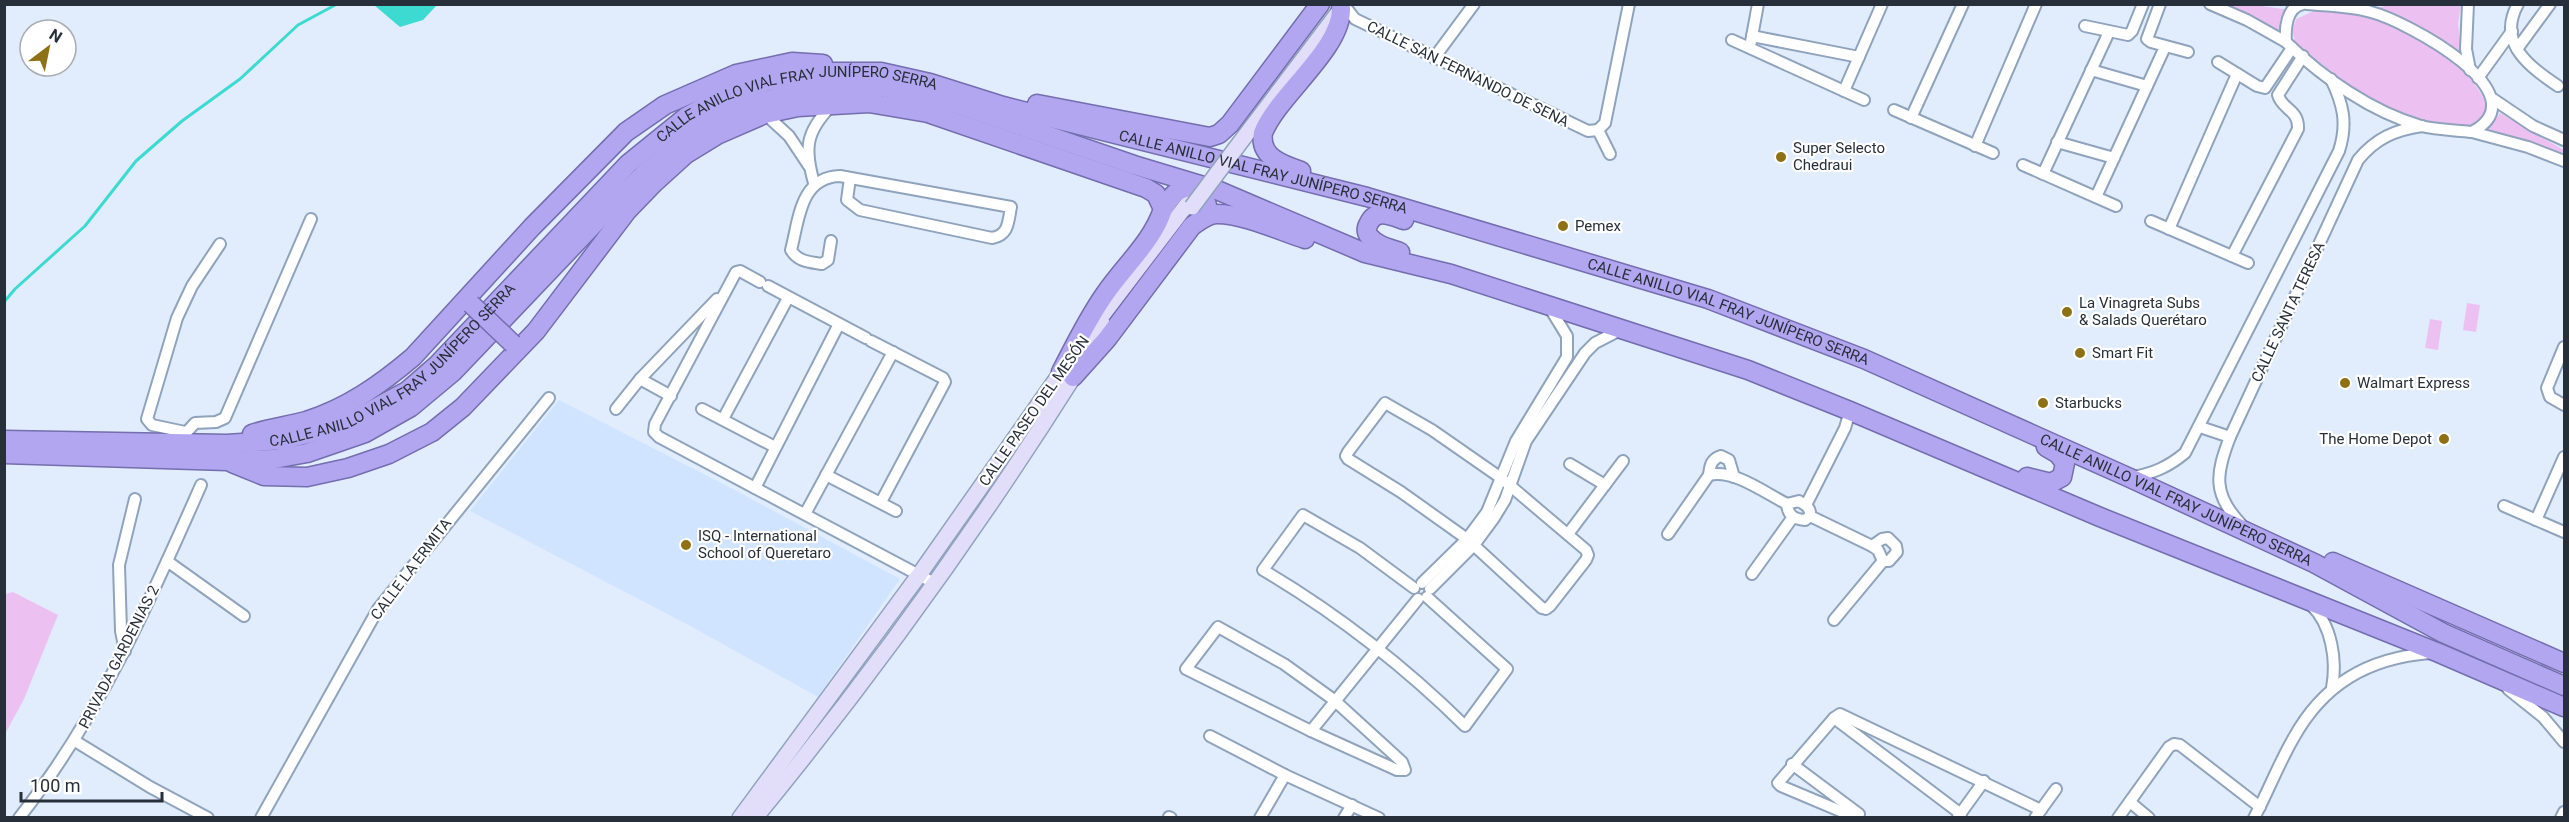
<svg xmlns="http://www.w3.org/2000/svg" width="2569" height="822" viewBox="0 0 2569 822" font-family="Roboto,sans-serif">
<style>
.built{fill:#d0e4ff}
.green{fill:#edc0f2}
.water{fill:#3ddad1}
.lines{fill:none;stroke-linecap:round;stroke-linejoin:round}
.stream{stroke:#3ddad1;stroke-width:3}
.minor-casing{stroke:#90a3bd;stroke-width:14}
.secondary-casing{stroke:#90a3bd;stroke-width:18}
.trunk-casing{stroke:#746dae;stroke-width:21}
.minor{stroke:#fff;stroke-width:10}
.secondary{stroke:#e2ddf9;stroke-width:15}
.trunk{stroke:#b2a6f0;stroke-width:18}
.secondary-bridge-casing{stroke:#90a3bd;stroke-width:18;stroke-linecap:butt}
.trunk-bridge-casing{stroke:#746dae;stroke-width:21;stroke-linecap:butt}
.secondary-bridge{stroke:#e2ddf9;stroke-width:15}
.trunk-bridge{stroke:#b2a6f0;stroke-width:18}
.poi-dot{fill:#8f7115;stroke:#fff;stroke-width:2}
.labels{text-anchor:middle;dominant-baseline:central;stroke-width:4.5;stroke-linejoin:round;paint-order:stroke}
.street-label{font-size:15px;fill:#272f3a;stroke:#fff}
.poi-label{font-size:15px;fill:#272f3a;stroke:#fff;text-anchor:start}
</style>
<rect width="100%" height="100%" fill="#e1edfd"/>
<polygon class="built" points="559,400 731,488 900,579 818,697 694,628 470,511"/>
<g class="green">
<polygon points="2224,5 2255,5 2290,10 2282,36"/>
<polygon points="2390,5 2461,5 2458,23 2462,58 2422,27 2373,9"/>
<path d="M2314 11C2374 12 2433 31 2472 81 2480 92 2488 100 2485 114L2470 126C2416 133 2363 97 2323 65 2314 58 2301 51 2295 41L2292 31 2296 19Z"/>
<polygon points="2500,113 2564,150 2564,162 2488,130"/>
<polygon points="2467,303 2480,305 2476,332 2463,330"/>
<polygon points="2430,319 2442,321 2438,350 2425,348"/>
<polygon points="13,592 58,615 24,699 5,734 5,594"/>
</g>
<polygon class="water" points="374,5 437,5 423,20 400,27"/>
<g class="lines">
<polyline class="stream" points="4,302 15,289 85,226 136,161 182,121 240,79 298,25 337,4"/>
<g class="minor-casing">
<g id="minor">
<polyline points="2160,4 2147,39 2151,42 2188,52"/>
<polyline points="2210,4 2247,20 2286,42"/>
<path d="M2303 4C2286 7 2285 29 2286 42 2323 78 2372 112 2421 126 2437 130 2456 130 2472 132 2543 94 2406 21 2371 12 2351 6 2328 6 2307 4"/>
<polyline points="2468,4 2466,49 2470,70"/>
<path d="M2518 4C2496 43 2530 67 2558 86"/>
<polyline points="1344,5 1355,19 1588,131 1598,130"/>
<polyline points="2085,26 2128,35 2132,31 2143,4"/>
<polyline points="1752,36 1859,57"/>
<polyline points="1732,40 1864,100"/>
<polyline points="1751,42 1758,4"/>
<polyline points="2517,49 2550,4"/>
<polyline points="1434,58 1474,4"/>
<polyline points="2218,62 2257,86 2265,88 2292,48"/>
<polyline points="2091,70 2147,86"/>
<polyline points="2478,78 2512,31"/>
<polyline points="1844,91 1882,4"/>
<polyline points="2493,99 2533,126 2564,140"/>
<polyline points="1894,110 1993,153"/>
<polyline points="765,114 789,136 809,166"/>
<polyline points="1911,118 1963,4"/>
<polyline points="1598,130 1605,123 1629,4"/>
<polyline points="1598,130 1610,154"/>
<polyline points="2472,132 2528,147 2564,161"/>
<polyline points="2057,142 2114,158"/>
<polyline points="1975,146 2036,4"/>
<polyline points="2023,165 2116,206"/>
<polyline points="2043,174 2109,32"/>
<path d="M814 183C804 148 806 132 831 106"/>
<polyline points="2096,197 2165,47"/>
<polyline points="2151,221 2248,263"/>
<polyline points="2169,229 2237,74"/>
<path d="M831 241 828 260 822 264C810 262 798 262 791 250 799 220 800 177 840 176L1011 207C1008 222 1009 235 992 238L860 210 847 200 850 178"/>
<path d="M2232 256 2298 129C2299 109 2282 110 2278 95L2303 56"/>
<polyline points="760,282 740,271 736,272 655,424 654,432 659,437 934,583"/>
<polyline points="768,286 866,338"/>
<polyline points="871,341 943,378 945,382 881,502"/>
<polyline points="2564,347 2547,388 2550,397 2564,405"/>
<polyline points="640,379 671,396"/>
<polygon points="1385,403 1432,430 1501,478 1586,550 1588,555 1586,560 1550,606 1546,609 1542,608 1467,539 1401,492 1348,459 1346,456 1348,452"/>
<polyline points="616,409 640,379 717,299"/>
<polyline points="702,409 775,447"/>
<polyline points="723,419 788,298"/>
<polyline points="2200,427 2230,437"/>
<polyline points="185,432 152,425 147,419 177,318 192,286 220,244"/>
<polyline points="176,444 195,423 216,422 225,418 311,219"/>
<polyline points="1570,464 1605,485"/>
<polyline points="826,475 896,511"/>
<path d="M1709 475C1734 469 1765 493 1787 504"/>
<path d="M2133 477C2154 473 2168 467 2185 453L2339 151C2348 123 2343 104 2331 79"/>
<polyline points="755,488 839,324"/>
<path d="M1799 501C1806 505 1811 508 1810 516L1805 520C1794 519 1788 516 1787 504Z"/>
<polyline points="1806,505 1845,428 1850,411"/>
<polyline points="2504,506 2564,532"/>
<polyline points="805,514 893,352"/>
<polyline points="1810,516 1872,546 1878,550 1883,561"/>
<polyline points="2536,520 2564,457"/>
<path d="M2241 524C2212 494 2216 473 2230 437L2358 160C2376 138 2395 130 2422 126"/>
<polyline points="1568,534 1623,461"/>
<path d="M1668 534 1709 475C1710 466 1711 459 1721 456L1729 460 1734 477"/>
<polyline points="167,561 244,616"/>
<polyline points="1752,574 1793,517"/>
<polyline points="1422,583 1467,539 1487,512 1516,441 1567,357 1567,336 1548,305"/>
<path d="M1414 588 1360 548 1303 515 1263 570C1339 615 1402 664 1465 726L1507 669 1427 597"/>
<polyline points="1430,589 1474,545 1494,518 1505,500 1526,441 1585,353 1595,343 1622,329"/>
<path d="M2311 605C2332 625 2337 661 2332 688"/>
<polyline points="1834,620 1883,561 1889,561 1897,552 1896,546 1888,538 1882,539 1872,546"/>
<polygon points="1218,627 1284,664 1334,700 1402,762 1405,770 1397,770 1311,731 1186,669"/>
<polyline points="125,651 121,631 119,565 135,499"/>
<polyline points="2508,689 2543,717 2564,742"/>
<polyline points="1834,718 1961,814"/>
<polyline points="1311,731 1418,599"/>
<polyline points="1210,736 1285,775 1379,818"/>
<polyline points="75,741 150,787 208,818"/>
<polyline points="1792,764 1859,814"/>
<polyline points="2130,802 2149,818"/>
<polyline points="1169,817 1171,818"/>
<polyline points="1958,817 1984,781"/>
<path d="M19 818C99 717 150 601 201 485"/>
<polyline points="261,818 378,609 549,398"/>
<polyline points="1260,818 1285,775"/>
<polyline points="1344,818 1352,805"/>
<polyline points="1857,818 1781,786 1778,783 1834,718 1840,714 2041,810"/>
<polyline points="2035,818 2056,789"/>
<polyline points="2118,818 2169,747 2174,744 2180,745 2260,807"/>
<path d="M2254 818C2268 792 2278 765 2293 739 2323 684 2368 658 2430 653"/>
<polyline points="2561,818 2564,812"/>
</g>
</g>
<g class="secondary-casing">
<g id="secondary">
<polyline points="1236,148 1341,9"/>
<polyline points="1091,330 1188,203"/>
<polyline points="740,818 919,575 1067,364"/>
<path d="M755 818C869 679 976 531 1072 379 1083 361 1091 341 1102 323"/>
</g>
</g>
<g class="trunk-casing">
<g id="trunk">
<polyline points="1037,104 1210,137 1219,134 1230,124 1320,4"/>
<path d="M1301 171C1283 165 1259 157 1263 133 1278 95 1342 49 1341 8"/>
<path d="M1163 209C1171 197 1176 188 1191 187L1205 199 1207 205 1202 219"/>
<path d="M1400 252C1389 248 1377 246 1369 236 1366 232 1366 228 1369 223 1376 208 1392 216 1404 220"/>
<path d="M1073 377 1107 339 1192 226C1199 221 1208 214 1217 214 1244 214 1280 231 1305 239"/>
<path d="M252 434C269 428 288 426 306 421 347 408 380 385 413 357L532 227 626 132 665 105 736 74 792 62 823 64"/>
<path id="s1" d="M4 440 227 444 283 440 346 424 407 391 437 365 628 164 686 117 724 96 768 81 822 72H881L930 83 1003 106 1367 197 1708 299 1864 359 2130 478 2314 563 2443 633 2564 686"/>
<polyline points="4,454 227,461 274,459 307,453 365,433 411,407 453,372 614,203 645,173 700,128 741,107 797,92 824,88 881,87 956,104 1134,165 1217,190 1365,253 1451,274 1748,370 1850,411 2100,517 2439,653 2564,707"/>
<path d="M232 463 264 476 307 477 348 468 389 454 432 432 463 407 536 331 627 211 654 183 686 154 717 135 765 114 798 107 869 103 928 113 1146 188 1156 194 1163 209C1153 241 1124 266 1105 294 1088 318 1075 345 1061 372"/>
<polyline points="2027,477 2051,483 2062,477 2065,463 2058,454 2046,447"/>
<polyline points="2333,562 2564,663"/>
</g>
</g>
<use href="#minor" class="minor"/>
<use href="#secondary" class="secondary"/>
<use href="#trunk" class="trunk"/>
<g class="secondary-bridge-casing">
<polyline id="secondary-bridge" points="1192,207 1236,148"/>
</g>
<g class="trunk-bridge-casing">
<polyline id="trunk-bridge" points="471,304 513,344"/>
</g>
<use href="#secondary-bridge" class="secondary-bridge"/>
<use href="#trunk-bridge" class="trunk-bridge"/>
</g>
<g class="poi-dot">
<circle cx="1781" cy="157" r="6"/>
<circle cx="1563" cy="226" r="6"/>
<circle cx="2067" cy="312" r="6"/>
<circle cx="2080" cy="353" r="6"/>
<circle cx="2345" cy="383" r="6"/>
<circle cx="2043" cy="403" r="6"/>
<circle cx="2444" cy="439" r="6"/>
<circle cx="686" cy="545" r="6"/>
</g>
<g class="labels">
<g class="street-label">
<text transform="translate(1468 74) rotate(26)">CALLE SAN FERNANDO DE SENA</text>
<text stroke="none"><textPath href="#s1" startOffset="918">CALLE ANILLO VIAL FRAY JUNÍPERO SERRA</textPath></text>
<text stroke="none"><textPath href="#s1" startOffset="1404">CALLE ANILLO VIAL FRAY JUNÍPERO SERRA</textPath></text>
<text stroke="none"><textPath href="#s1" startOffset="1890">CALLE ANILLO VIAL FRAY JUNÍPERO SERRA</textPath></text>
<text transform="translate(2288 312) rotate(-65)">CALLE SANTA TERESA</text>
<text stroke="none"><textPath href="#s1" startOffset="414">CALLE ANILLO VIAL FRAY JUNÍPERO SERRA</textPath></text>
<text transform="translate(1034 411) rotate(-55)">CALLE PASEO DEL MESÓN</text>
<text stroke="none"><textPath href="#s1" startOffset="2376">CALLE ANILLO VIAL FRAY JUNÍPERO SERRA</textPath></text>
<text transform="translate(411 569) rotate(-53)">CALLE LA ERMITA</text>
<text transform="translate(119 657) rotate(-63)">PRIVADA GARDENIAS 2</text>
</g>
<g class="poi-label">
<text x="1793" y="148">Super Selecto<tspan x="1793" dy="17">Chedraui</tspan></text>
<text x="1575" y="226">Pemex</text>
<text x="2079" y="303">La Vinagreta Subs<tspan x="2079" dy="17">&amp; Salads Querétaro</tspan></text>
<text x="2092" y="353">Smart Fit</text>
<text x="2357" y="383">Walmart Express</text>
<text x="2055" y="403">Starbucks</text>
<text x="2432" y="439" text-anchor="end">The Home Depot</text>
<text x="698" y="536">ISQ - International<tspan x="698" dy="17">School of Queretaro</tspan></text>
</g>
</g>
<rect width="2569" height="822" fill="none" stroke="#272f3a" stroke-width="12"/>
<g transform="translate(48 48) rotate(32)"><circle r="28" fill="#ffffff" stroke="#a9acb0" stroke-width="1.5"/>
<path d="M0-4.5L10 22L0 15L-10 22Z" fill="#8f7115"/>
<text y="-9" font-size="16" font-weight="bold" text-anchor="middle" fill="#272f3a">N</text>
</g>
<path d="M21 792v9h141v-9" fill="none" stroke="#272f3a" stroke-width="3"/>
<text x="30" y="792" font-size="18" fill="#272f3a" stroke="#ffffff" stroke-width="4.5" paint-order="stroke">100 m</text>
</svg>
